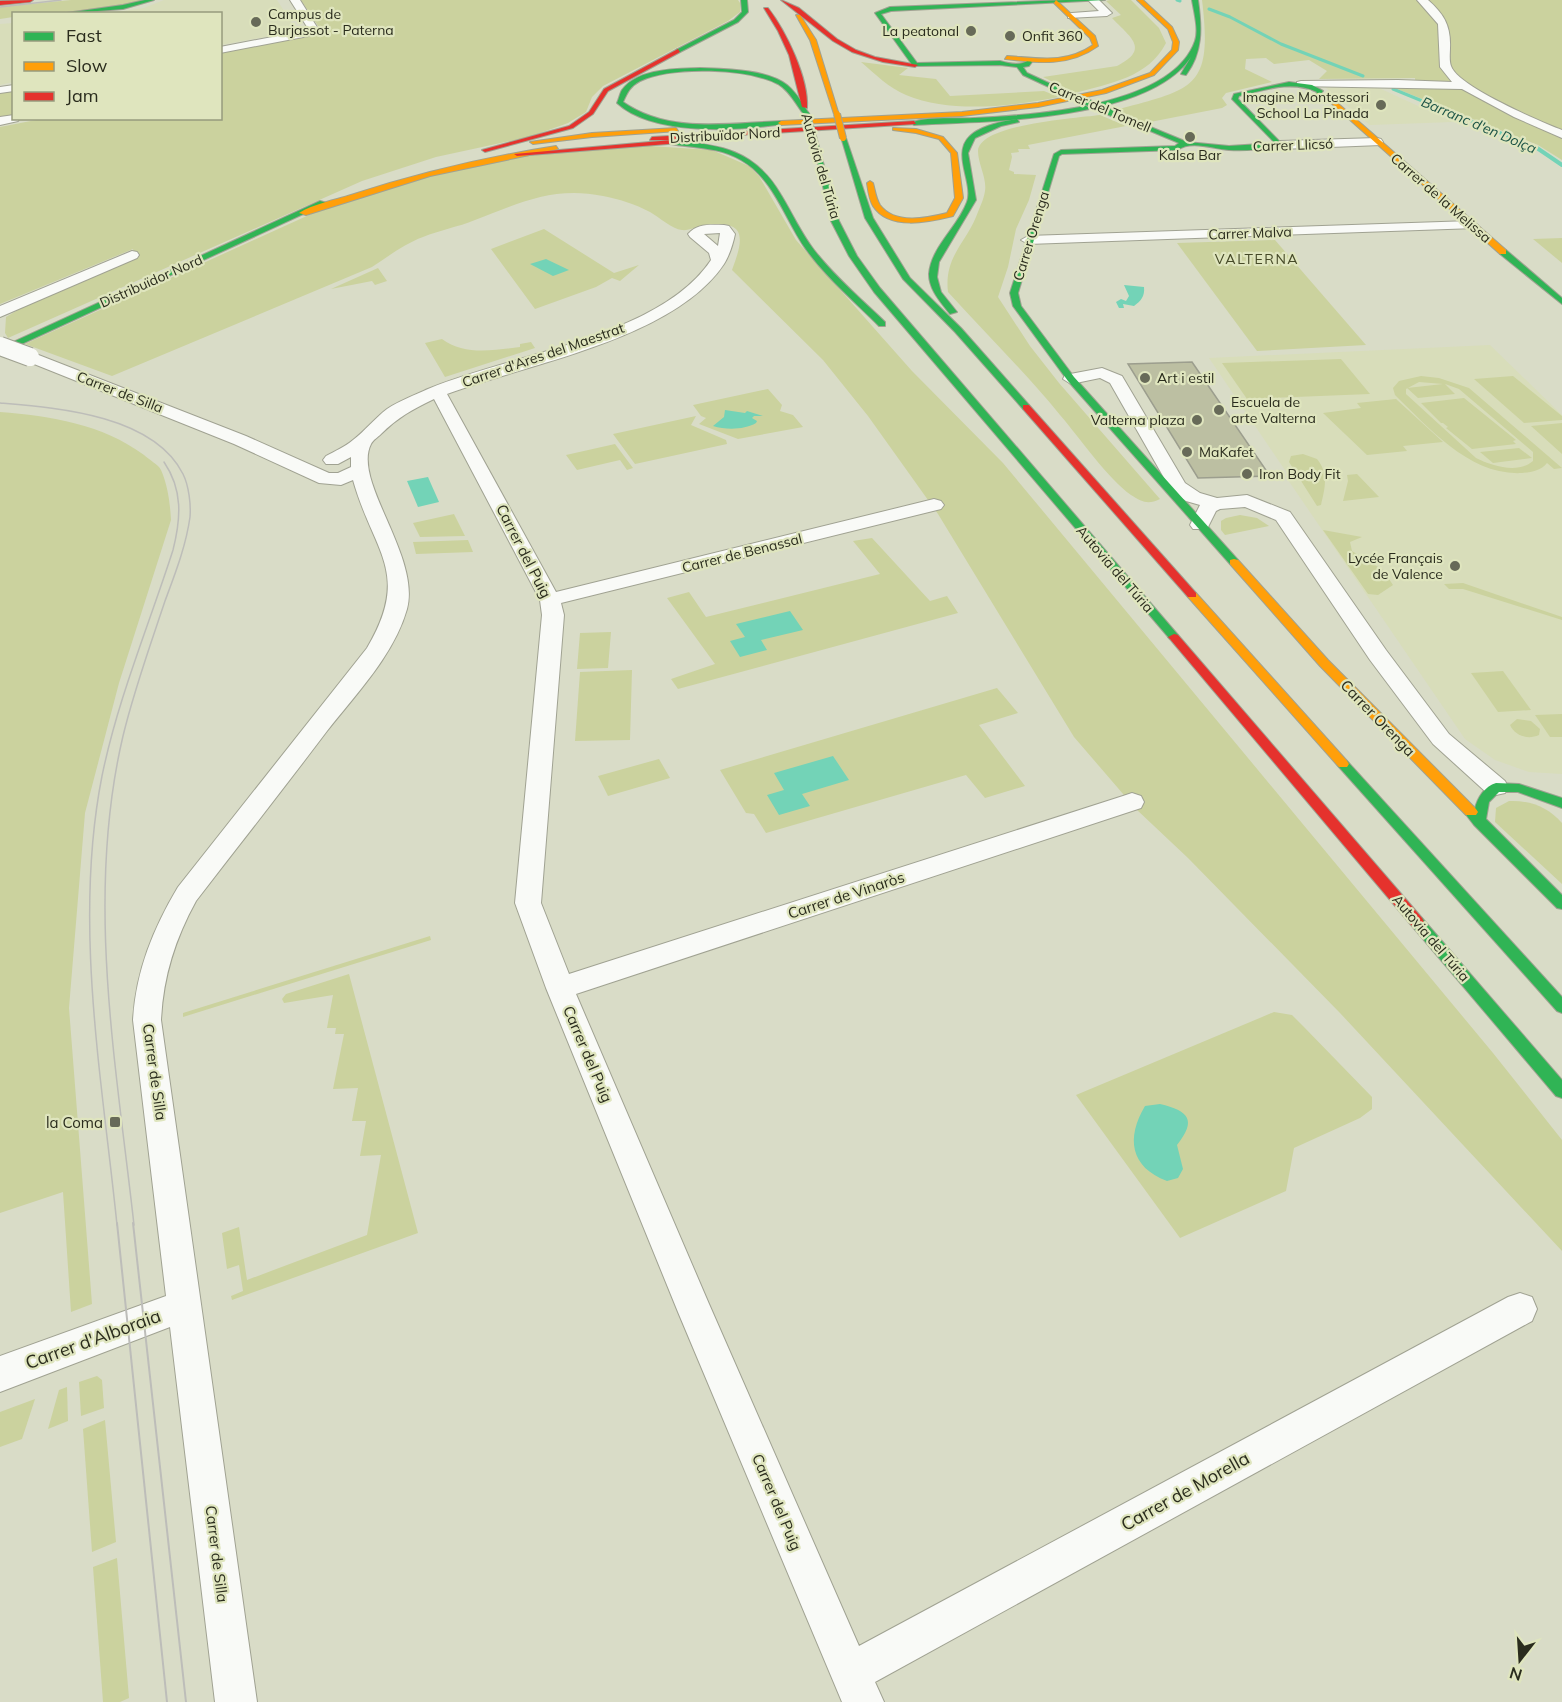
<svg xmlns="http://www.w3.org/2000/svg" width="1562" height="1702" viewBox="0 0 1562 1702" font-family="Mulish,sans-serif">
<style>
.built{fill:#d8ddba}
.green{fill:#cbd29e;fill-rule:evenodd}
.water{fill:#73d3b7}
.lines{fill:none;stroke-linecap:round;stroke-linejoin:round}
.stream-far1{stroke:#73d3b7;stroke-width:3}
.stream{stroke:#73d3b7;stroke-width:4}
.building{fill:#bcbfa2;stroke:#9c9e8e;stroke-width:1.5}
.street-casing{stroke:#a0a292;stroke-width:2}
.fast-casing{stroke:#a0a292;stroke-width:2}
.slow-casing{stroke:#a0a292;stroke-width:2}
.jam-casing{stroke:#a0a292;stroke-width:2}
.street{fill:#f9faf7;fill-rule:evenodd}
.fast{fill:#30b455;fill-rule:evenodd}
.slow{fill:#ff9f0a;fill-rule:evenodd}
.jam{fill:#e5322d;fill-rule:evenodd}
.tram-far1{stroke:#bdbdb9;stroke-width:1.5}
.tram{stroke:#bdbdb9;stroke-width:2}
.street-bridge-casing{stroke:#a0a292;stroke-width:20;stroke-linecap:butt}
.fast-bridge-casing{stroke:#a0a292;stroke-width:8;stroke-linecap:butt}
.slow-bridge-casing{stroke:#a0a292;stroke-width:8;stroke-linecap:butt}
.street-bridge{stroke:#f9faf7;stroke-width:18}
.fast-bridge{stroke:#30b455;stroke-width:6}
.slow-bridge{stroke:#ff9f0a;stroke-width:6}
.poi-dot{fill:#676a58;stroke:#dfe5be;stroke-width:2}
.labels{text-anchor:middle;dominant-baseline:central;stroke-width:4.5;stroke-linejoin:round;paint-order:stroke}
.far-poi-label{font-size:14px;fill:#2a2c1d;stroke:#dfe5be;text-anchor:start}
.far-street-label{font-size:14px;fill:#2a2c1d;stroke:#dfe5be}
.far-water-label{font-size:14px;font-style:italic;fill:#1b5345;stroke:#dfe5be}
.far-neighbourhood-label{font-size:14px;letter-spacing:1.5px;fill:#464a28;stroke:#dfe5be}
.street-label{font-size:15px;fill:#2a2c1d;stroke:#dfe5be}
.poi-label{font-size:15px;fill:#2a2c1d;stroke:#dfe5be;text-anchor:end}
.near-street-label{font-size:18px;fill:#2a2c1d;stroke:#dfe5be}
</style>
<rect width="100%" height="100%" fill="#d9dcc7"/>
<g class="built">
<polygon points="164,0 277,0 297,31 221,45 220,14 101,14 144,8"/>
<polygon points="13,23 13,82 0,85 0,24"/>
<polygon points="1325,87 1379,88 1453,122 1370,125"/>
<polygon points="1490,345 1562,415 1562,774 1529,772 1495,760 1465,739 1286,477 1289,476 1209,358"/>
</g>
<g class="green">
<path d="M71 0H147C104 11 58 13 14 14L13 17 0 19V7Z"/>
<polygon points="301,0 738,0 740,3 740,12 728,21 603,86 592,97 586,112 568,123 529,137 436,157 362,181 8,338 5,333 6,317 23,307 135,257 133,249 0,304 0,127 46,118 220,118 221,51 322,32 324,30 320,29"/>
<path d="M1110 0H1131L1159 28 1166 43C1148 78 1110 83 1075 93L1043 77 1117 66C1151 49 1130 37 1112 18L1121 15 1106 1Z"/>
<path d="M1202 0H1562V160L1538 145 1392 87H1416L1415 78 1319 79 1327 71 1309 60 1274 64 1266 58 1246 59 1245 69 1272 82 1226 93 1222 98 1227 105 1222 108 1145 123 1116 110C1194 89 1213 89 1202 0Z"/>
<path d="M861 62 908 68 899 75 936 79 950 96 1044 91 1059 97C1012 106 952 114 906 95 889 88 875 74 861 62Z"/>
<polygon points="13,90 13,117 0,119 0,92"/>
<path d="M1100 115 1126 126 1028 145 1030 149H1018L1019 152 1011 153 1012 157 1009 170 1014 172V174L1036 175 1029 200 1016 229 1008 267 998 297 1030 346 1059 383 1160 499C1148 505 1142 502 1131 495 1108 479 1079 437 1060 415 1025 372 985 333 948 292 944 258 964 245 976 217 979 209 984 199 985 191 987 178 978 164 978 151 979 124 1078 118 1100 115Z"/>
<path d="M634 145 712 150 749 166 759 176 796 240 912 371 1003 463 1493 1053 1562 1140V1251L1340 1013 1188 858 1136 809 1074 737 938 514 868 416 823 360 732 270C743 240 749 219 704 225 698 226 688 231 682 230 672 229 659 217 650 212 635 204 619 199 603 196 553 186 520 203 475 220 458 227 440 230 423 237 404 244 389 256 372 267L112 376 25 344 320 210 399 183 507 158Z"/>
<polygon points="544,229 614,273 639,265 620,281 612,278 596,287 535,309 491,249"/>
<polygon points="1562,238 1562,263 1533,239"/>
<polygon points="1275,240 1366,345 1257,351 1177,243"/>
<polygon points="378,268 387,281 375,285 372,281 331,289"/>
<path d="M442 339C464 356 495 350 520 347V344L531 342 535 348 445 377 425 343Z"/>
<polygon points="1341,359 1370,394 1247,399 1222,363"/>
<path d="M1421 376 1439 378 1469 388 1562 468 1554 469 1547 463C1541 471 1531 472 1522 473 1470 476 1429 428 1395 395L1393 388 1399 381ZM1419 382 1443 384 1407 388 1418 398 1455 394 1445 384 1459 389 1533 452V461C1518 474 1492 466 1476 458L1406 394V389Z"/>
<polygon points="1513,376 1562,416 1562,420 1524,423 1474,379"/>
<polygon points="768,389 782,405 780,411 793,415 803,427 738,439 699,424 706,418 701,416 693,405"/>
<polygon points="1464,398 1516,440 1513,441 1516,444 1472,449 1446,428 1448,427 1443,423 1441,423 1421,403"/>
<polygon points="1396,399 1443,442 1403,446 1407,451 1367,455 1323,413 1361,408 1357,403"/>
<path d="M0 412C51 416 102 424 144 455 149 460 158 464 161 470 168 486 170 503 171 520L119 683 85 813 69 1008 92 1304 71 1312 63 1192 0 1213Z"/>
<polygon points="696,416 691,425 726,440 727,444 635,464 613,434"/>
<polygon points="1562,423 1562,454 1531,426"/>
<polygon points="615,444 633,468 627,470 620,460 577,470 566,455"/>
<polygon points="1519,448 1532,458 1493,463 1480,452"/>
<path d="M1303 454 1317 459C1329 474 1325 488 1321 505L1317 506 1289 462 1291 456Z"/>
<polygon points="1357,474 1379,497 1343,501 1348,481 1347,475"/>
<polygon points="454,514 465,536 420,537 413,523"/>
<polygon points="1240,515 1257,518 1269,526 1225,535 1221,530 1221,521 1226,518"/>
<polygon points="1323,530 1362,537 1350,542 1352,551 1383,570 1379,575 1387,576 1393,585 1378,595 1368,594"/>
<polygon points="872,538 930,601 947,596 958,613 678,689 671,679 715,664 667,598 689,592 706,617 880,574 853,541"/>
<polygon points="468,540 473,552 416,554 413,542"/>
<polygon points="1463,583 1562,617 1562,620 1463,589 1449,589 1444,584"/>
<polygon points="611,632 608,668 577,669 580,633"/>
<polygon points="632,670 630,740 575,741 580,672"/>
<polygon points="1503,671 1531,710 1498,712 1471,673"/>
<polygon points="997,688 1018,713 979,725 1025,786 985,798 966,775 766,833 754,814 746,813 720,770"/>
<polygon points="1562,714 1562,737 1550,737 1535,715"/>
<path d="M1517 719 1531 721 1540 729 1539 735C1528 740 1515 736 1510 725Z"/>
<polygon points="659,759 670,778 608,796 598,776"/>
<path d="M1509 801C1529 800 1548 807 1562 823V884L1495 822 1496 808Z"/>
<polygon points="430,936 431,940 183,1017 183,1013"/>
<polygon points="349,974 418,1233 232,1300 231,1296 243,1291 239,1265 227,1269 222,1233 239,1227 247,1280 367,1235 381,1155 360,1156 366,1121 352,1121 358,1088 333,1089 344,1034 335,1034 336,1028 327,1028 333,995 284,1003 282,999 286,994"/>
<polygon points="1274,1012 1292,1015 1303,1026 1372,1097 1372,1109 1360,1118 1294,1148 1286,1191 1180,1238 1076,1095"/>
<polygon points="97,1376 102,1380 104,1408 81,1416 79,1382"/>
<polygon points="67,1387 68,1421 48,1429 59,1390"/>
<polygon points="35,1399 22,1439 0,1447 0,1412"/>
<polygon points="105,1420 116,1542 92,1552 83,1429"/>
<polygon points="117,1558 129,1698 120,1702 103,1702 93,1567"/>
</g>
<g class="water">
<polygon points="546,259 569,270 553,276 530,264"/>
<path d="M1124 285 1144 287C1145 296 1141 301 1134 306L1123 304 1124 308H1119L1116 302 1121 299 1126 301 1129 296Z"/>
<path d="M725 410 745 413 747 411 763 416H754L752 418 757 421 756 423C744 430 726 430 713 426L724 417Z"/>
<polygon points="428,477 439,502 418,507 407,481"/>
<polygon points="790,611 803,630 761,640 767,650 740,657 730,641 745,637 736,624"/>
<polygon points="833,756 849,780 802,794 810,806 779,815 767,795 784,790 774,773"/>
<path d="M1160 1104C1189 1111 1197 1120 1177 1145L1183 1169 1178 1178 1167 1181C1130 1167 1126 1138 1145 1106Z"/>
</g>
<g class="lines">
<g class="stream-far1">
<polyline points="1177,0 1180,1"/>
<polyline points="1209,9 1230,17 1281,44 1363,76"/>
<polyline points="1393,89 1525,143"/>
</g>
<polyline class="stream" points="1521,142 1537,148 1562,165"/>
</g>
<polygon class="building" points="1192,362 1270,476 1198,478 1128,364"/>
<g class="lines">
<g class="street-casing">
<g id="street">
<polygon points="290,0 300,0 320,32 319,34 220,53 220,47 309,30"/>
<polygon points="1088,0 1099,0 1112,13 1107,16 1068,18 1068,14 1072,13 1099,11"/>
<path d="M1417 0H1428C1444 14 1451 26 1450 48 1450 53 1449 61 1451 66 1457 86 1541 122 1562 130V138L1514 117 1462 89 1297 86V82L1301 81 1398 80 1452 82 1440 67 1438 24Z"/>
<polygon points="14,85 14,91 0,93 0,87"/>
<polygon points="14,115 14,118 20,118 18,121 0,125 0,117"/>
<polygon points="1377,138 1381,139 1383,142 1381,145 1280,149 1274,145 1280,141"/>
<polygon points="1471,221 1478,225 1476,228 1028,244 1021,240 1028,236"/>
<path d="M724 225 729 226 735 234C733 244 729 256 724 264 674 339 530 363 447 394L556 592 934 499 941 501 944 505 941 509 561 603 564 615 541 903 569 974 1123 796 1132 793 1141 796 1144 802 1141 808 576 994 709 1304 859 1646 1508 1297 1520 1293 1532 1297 1537 1309 1532 1321 875 1682 884 1702H842L678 1312 546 988 515 903 542 615 540 600 434 399C413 409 397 418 381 434 378 437 373 440 371 444 352 481 421 556 407 609 394 655 356 694 327 731 284 788 240 844 196 901 175 939 163 977 161 1020L257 1702H215L170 1327 0 1392V1356L166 1296 133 1020C136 971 153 929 178 887L367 648C412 572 373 552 353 480L341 485 319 483 234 444 24 360 22 357 24 354H36L246 436 329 473H338L351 467V457L338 464H326L323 460 326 456C335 451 345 447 353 440 365 431 375 418 387 409 399 401 415 395 428 389 511 354 660 337 711 260L709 253 690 237 688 234C698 223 711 225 724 225ZM720 233 718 246 704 234Z"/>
<polygon points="132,251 137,252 139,255 137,258 0,317 0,306"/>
<polygon points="1102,368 1122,376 1185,483 1200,493 1217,498 1247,495 1290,512 1386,650 1449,734 1505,781 1508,787 1505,793 1496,795 1487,793 1433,744 1370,660 1276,520 1245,507 1220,509 1216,511 1207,529 1193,529 1190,525 1200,505 1186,501 1171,490 1110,383 1100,378 1071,384 1063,379 1065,375"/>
</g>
</g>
<g class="fast-casing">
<g id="fast">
<polygon points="145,0 154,0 123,9 59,14 123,5"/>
<polygon points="741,0 747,0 748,12 738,22 680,52 676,52 676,50 734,20 742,12"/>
<path d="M1066 0H1105L891 11 881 14 917 63 1000 61C1010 64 1021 66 1029 60L1032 62 1029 66 1023 67 1027 73 1066 91 1064 94 1023 75 1017 67 1000 65 913 66 875 13 890 7Z"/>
<path d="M1192 0H1198C1202 28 1203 52 1186 75L1181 74 1191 57C1147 122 986 121 914 125L911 123C924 116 958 119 975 118 1033 115 1172 107 1195 41 1199 30 1194 12 1192 0Z"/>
<path d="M700 68C724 69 767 69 787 85 797 93 803 105 810 115L805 116C797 106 790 91 778 84 747 68 672 66 640 81 630 86 627 93 623 102 669 134 728 123 781 121L783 124C737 131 653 136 617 103 619 99 620 93 622 90 638 68 676 69 700 68Z"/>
<path d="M1289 82 1312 85 1323 91 1319 96 1316 94 1317 92C1291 80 1265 90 1239 96L1238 99 1282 144V146C1266 149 1246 151 1229 150 1213 149 1191 140 1178 150L1062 154 1059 156 1018 293 1021 306 1074 377 1238 560V564H1230L1068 381 1013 306 1010 293 1054 154 1061 150 1175 146 1179 143 1112 115 1114 112 1187 142 1229 146 1275 143 1232 99 1234 94Z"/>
<path d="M1017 119 1019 122 1001 126 975 138 968 153 976 200 939 262 937 277 941 292 957 312 950 314C941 302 929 290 929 274 931 247 958 227 967 202 974 183 951 154 970 136 980 126 1004 121 1017 119Z"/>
<polygon points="841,137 846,138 873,218 910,278 961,328 1029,405 1029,409 1023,409 955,332 903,279 865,218"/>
<polygon points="812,139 817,140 839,221 857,256 880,288 1178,635 1178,639 1170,639 874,292 849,256 831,221"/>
<path d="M672 141C720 144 755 150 781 195 792 213 801 233 814 250 835 277 861 299 885 322V326H879C855 302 829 280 808 252 786 223 775 179 741 160 719 147 694 148 670 144Z"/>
<polygon points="320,201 327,203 0,354 0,348"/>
<polygon points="1500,250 1506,250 1562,298 1562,304 1500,254"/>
<polygon points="1343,760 1347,761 1562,997 1562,1013 1557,1011 1339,767 1337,764 1339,761"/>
<path d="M1496 783 1519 784 1562 798V808L1518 792H1499L1489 802 1486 819 1562 895V909L1557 908 1474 825 1464 812 1466 809H1475C1477 798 1485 786 1496 783Z"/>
<polygon points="1417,917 1422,918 1562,1080 1562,1098 1556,1096 1412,926 1410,922 1412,918"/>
</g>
</g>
<g class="slow-casing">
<g id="slow">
<path d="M1056 0 1095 36 1098 46C1069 67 1038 63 1005 59L1007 56C1039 58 1065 64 1093 45L1090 38 1054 3Z"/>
<polygon points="1137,0 1143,0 1172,27 1179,42 1178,50 1154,75 1106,93 1038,107 962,116 781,125 778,123 781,121 962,112 1038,103 1102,90 1150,73 1172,50 1173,42 1168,29"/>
<polygon points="796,15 800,15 816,40 839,115 834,114 810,40"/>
<polygon points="1317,93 1334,100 1506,250 1506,254 1500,254 1330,102 1317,95"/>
<polygon points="676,128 678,131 592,137 533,144 530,142 592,133"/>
<path d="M893 128 916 129 943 137 957 153 963 198 953 216C929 222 889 231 873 206 869 199 868 190 867 183L870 181 873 183C875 190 876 199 880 205 895 225 927 218 947 213L955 198 951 153 939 139 916 133 893 130Z"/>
<path d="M556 146 558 149 430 176 306 215 299 213C313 204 335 200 351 195 418 173 486 157 556 146Z"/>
<polygon points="1234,559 1238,560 1328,660 1476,809 1478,812 1476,815 1466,815 1320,666 1230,564 1230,560"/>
<polygon points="1192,592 1196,593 1347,761 1349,764 1347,767 1339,767 1188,597 1187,595"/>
</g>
</g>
<g class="jam-casing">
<g id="jam">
<polygon points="33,0 30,2 0,5 0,1"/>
<polygon points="781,0 799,8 837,39 856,50 875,57 918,65 915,67 883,62 852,52 833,41"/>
<path d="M764 8H768C786 31 809 79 807 108L802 107 789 55 778 31Z"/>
<polygon points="678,49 680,52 608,91 593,114 573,128 485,152 482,150 569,126 589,112 604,89"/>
<polygon points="914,121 916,124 694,138 696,140 693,142 517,156 514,154 672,140 650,140 652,137"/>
<polygon points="1023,405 1029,405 1196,593 1196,597 1188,597 1023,409"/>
<polygon points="1174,634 1178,635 1422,918 1424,922 1422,926 1412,926 1170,639 1168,637"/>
</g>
</g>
<use href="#street" class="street"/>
<use href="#fast" class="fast"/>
<use href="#slow" class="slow"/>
<use href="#jam" class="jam"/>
<g class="tram-far1">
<polyline points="0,7 61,0"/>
<path d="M0 403C58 408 153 415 183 474 189 486 191 505 190 517 186 546 175 574 165 601 150 646 134 690 123 736 85 897 116 1063 134 1225"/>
<path d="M117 1225C102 1078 73 923 102 776 118 698 149 625 173 550 181 518 183 490 164 462"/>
</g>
<g class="tram">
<polyline points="117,1223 167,1702"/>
<polyline points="133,1223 186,1702"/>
</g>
<g class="street-bridge-casing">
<polyline id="street-bridge" points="0,346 30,357"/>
</g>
<g class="fast-bridge-casing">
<g id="fast-bridge">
<polyline points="1064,92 1114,114"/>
<polyline points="807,115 814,140"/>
</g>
</g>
<g class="slow-bridge-casing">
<polyline id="slow-bridge" points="837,114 843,138"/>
</g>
<use href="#street-bridge" class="street-bridge"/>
<use href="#fast-bridge" class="fast-bridge"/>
<use href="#slow-bridge" class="slow-bridge"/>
</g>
<g class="poi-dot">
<circle cx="256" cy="22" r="6"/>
<circle cx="971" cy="31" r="6"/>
<circle cx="1010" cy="36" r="6"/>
<circle cx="1381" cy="105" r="6"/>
<circle cx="1190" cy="137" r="6"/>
<circle cx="1145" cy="378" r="6"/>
<circle cx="1219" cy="410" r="6"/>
<circle cx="1197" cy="420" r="6"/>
<circle cx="1187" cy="452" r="6"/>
<circle cx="1247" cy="474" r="6"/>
<circle cx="1455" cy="566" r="6"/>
<rect x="109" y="1116" width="12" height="12" rx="3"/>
</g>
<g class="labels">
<g class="far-poi-label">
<text x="268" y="14">Campus de<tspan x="268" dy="16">Burjassot - Paterna</tspan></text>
<text x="959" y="31" text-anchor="end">La peatonal</text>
<text x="1022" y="36">Onfit 360</text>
<text x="1369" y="97" text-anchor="end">Imagine Montessori<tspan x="1369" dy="16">School La Pinada</tspan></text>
<text x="1190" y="155" text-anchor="middle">Kalsa Bar</text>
<text x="1157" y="378">Art i estil</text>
<text x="1231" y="402">Escuela de<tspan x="1231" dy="16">arte Valterna</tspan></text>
<text x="1185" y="420" text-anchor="end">Valterna plaza</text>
<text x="1199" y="452">MaKafet</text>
<text x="1259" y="474">Iron Body Fit</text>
<text x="1443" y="558" text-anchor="end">Lycée Français<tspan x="1443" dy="16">de Valence</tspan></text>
</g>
<g class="far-street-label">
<text transform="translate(1100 107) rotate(23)">Carrer del Tomell</text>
<text transform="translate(725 135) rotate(-3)">Distribuïdor Nord</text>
<text transform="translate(1293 145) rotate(-2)">Carrer Llicsó</text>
<text transform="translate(821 166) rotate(74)">Autovia del Túria</text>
<text transform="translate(1441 198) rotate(41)">Carrer de la Melissa</text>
<text transform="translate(1250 233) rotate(-2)">Carrer Malva</text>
<text transform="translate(1031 236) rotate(-73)">Carrer Orenga</text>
<text transform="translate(151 281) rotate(-24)">Distribuïdor Nord</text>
<text transform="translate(543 355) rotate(-19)">Carrer d'Ares del Maestrat</text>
<text transform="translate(120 392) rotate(21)">Carrer de Silla</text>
<text transform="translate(742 553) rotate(-14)">Carrer de Benassal</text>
<text transform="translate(1115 569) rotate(49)">Autovia del Túria</text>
<text transform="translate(1431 938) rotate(49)">Autovia del Túria</text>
</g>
<g class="far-water-label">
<text transform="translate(1479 125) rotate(23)">Barranc d'en Dolça</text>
</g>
<g class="far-neighbourhood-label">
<text x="1257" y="259">VALTERNA</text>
</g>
<g class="street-label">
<text transform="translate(524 551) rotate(63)">Carrer del Puig</text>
<text transform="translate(1378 718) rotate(46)">Carrer Orenga</text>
<text transform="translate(846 895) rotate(-18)">Carrer de Vinaròs</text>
<text transform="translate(588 1054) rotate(67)">Carrer del Puig</text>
<text transform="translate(155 1072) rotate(82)">Carrer de Silla</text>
<text transform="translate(777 1502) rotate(67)">Carrer del Puig</text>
<text transform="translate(217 1554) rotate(83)">Carrer de Silla</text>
</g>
<g class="poi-label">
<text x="103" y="1122">la Coma</text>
</g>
<g class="near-street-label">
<text transform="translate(93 1339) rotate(-20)">Carrer d'Alboraia</text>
<text transform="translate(1185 1491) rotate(-29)">Carrer de Morella</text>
</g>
</g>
<rect x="12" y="12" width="210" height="108" fill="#dfe5be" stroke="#979b7e" stroke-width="1.5"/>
<rect x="24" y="32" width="30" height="9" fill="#30b455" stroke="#979b7e" stroke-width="1.5"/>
<text x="66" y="42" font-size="18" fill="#2a2c1d">Fast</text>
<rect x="24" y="62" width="30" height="9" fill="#ff9f0a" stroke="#979b7e" stroke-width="1.5"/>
<text x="66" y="72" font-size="18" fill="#2a2c1d">Slow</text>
<rect x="24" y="92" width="30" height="9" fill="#e5322d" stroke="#979b7e" stroke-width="1.5"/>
<text x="66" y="102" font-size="18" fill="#2a2c1d">Jam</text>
<g transform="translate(1520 1660) rotate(197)" stroke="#dfe5be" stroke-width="4.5" paint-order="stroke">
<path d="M0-4.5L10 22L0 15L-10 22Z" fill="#2a2c1d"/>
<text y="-9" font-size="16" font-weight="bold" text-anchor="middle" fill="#2a2c1d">N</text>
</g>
</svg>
